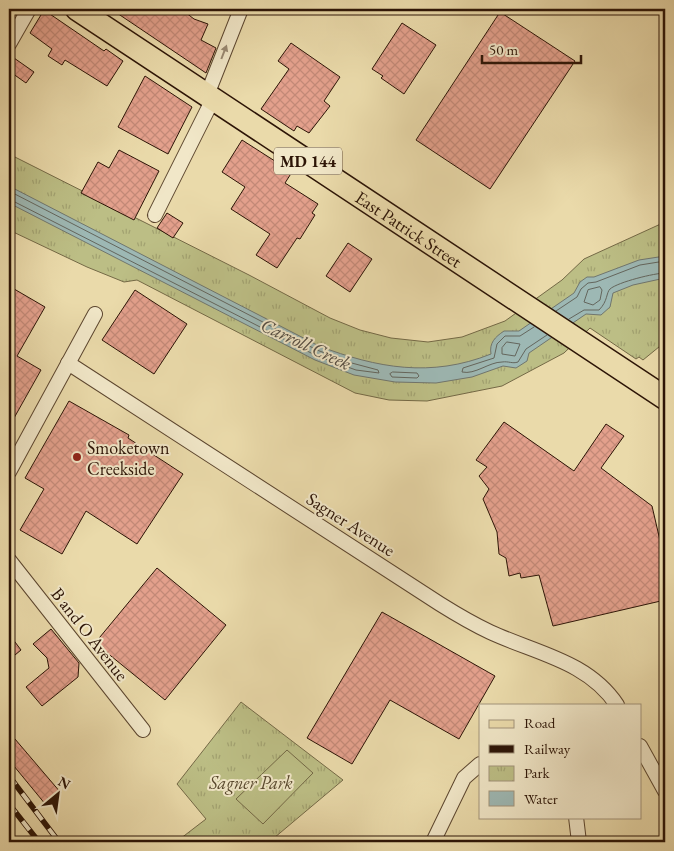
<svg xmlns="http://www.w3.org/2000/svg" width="674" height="851" viewBox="0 0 674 851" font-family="'EB Garamond',serif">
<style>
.park{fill:url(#park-tufts);stroke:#746946}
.pitch{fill:#bcbe85;stroke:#746946}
.water{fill:#9db8b4;stroke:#70766e}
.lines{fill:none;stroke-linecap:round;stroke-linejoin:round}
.shore{stroke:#64665d;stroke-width:1}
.building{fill:url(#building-cross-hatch);stroke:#2c1406}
.minor-casing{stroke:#5c462f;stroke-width:16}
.primary-casing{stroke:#2c1406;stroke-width:25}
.minor{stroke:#f1e7c8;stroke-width:14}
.primary{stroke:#eadaaa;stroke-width:22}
.rail-casing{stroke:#2c1406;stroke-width:5.5}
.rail{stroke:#f1e7c8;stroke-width:4;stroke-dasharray:11;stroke-linecap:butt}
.oneway{fill:#988871}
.poi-dot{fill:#8f2418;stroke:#f1e7c8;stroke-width:2}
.labels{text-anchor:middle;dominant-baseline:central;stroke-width:4;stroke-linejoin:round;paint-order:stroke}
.shield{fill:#f1e7c8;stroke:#675340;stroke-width:1}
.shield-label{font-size:16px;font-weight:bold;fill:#2c1406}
.street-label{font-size:18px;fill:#2c1406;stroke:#f1e7c8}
.poi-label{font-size:18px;fill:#2c1406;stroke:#f1e7c8;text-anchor:start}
.park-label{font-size:18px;font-style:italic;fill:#57472c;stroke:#f1e7c8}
.water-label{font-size:19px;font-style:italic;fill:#544d43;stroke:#f1e7c8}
</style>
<defs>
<pattern id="park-tufts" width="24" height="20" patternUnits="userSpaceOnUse" patternTransform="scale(1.25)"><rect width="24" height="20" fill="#bcbe85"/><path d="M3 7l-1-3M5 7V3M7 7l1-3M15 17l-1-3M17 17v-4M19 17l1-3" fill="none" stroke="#a2a271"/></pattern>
<pattern id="building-cross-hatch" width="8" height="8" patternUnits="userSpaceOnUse" patternTransform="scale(1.25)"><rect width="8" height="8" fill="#e3a08c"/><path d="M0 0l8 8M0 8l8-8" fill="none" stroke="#c38977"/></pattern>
</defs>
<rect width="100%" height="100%" fill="#eadaaa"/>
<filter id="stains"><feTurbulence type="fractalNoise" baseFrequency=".004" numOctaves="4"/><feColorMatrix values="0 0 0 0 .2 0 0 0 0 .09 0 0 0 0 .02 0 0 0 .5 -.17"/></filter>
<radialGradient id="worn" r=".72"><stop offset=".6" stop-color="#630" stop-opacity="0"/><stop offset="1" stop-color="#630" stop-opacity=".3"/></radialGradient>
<g class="park">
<polygon points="9,154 249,275 330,318 360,330 391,338 428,342 462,337 505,321 562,280 584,259 665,222 665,342 643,360 639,357 636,359 590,328 564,353 502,386 427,401 389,400 355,393 137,280 124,282 87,267 9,230"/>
<polygon points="241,702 343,780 274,838 277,842 176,842 206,819 177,784"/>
</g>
<polygon class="pitch" points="287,750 313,773 263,824 236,799"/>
<path class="water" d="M9 186 319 346C377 368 431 378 491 354 489 343 495 337 504 331H519L574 293 580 282 587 277H594L639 260 665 256V278L633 285 613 293 610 307 601 315 586 314 529 353 527 361 516 368 503 366 472 377 436 383 395 382 354 375 315 360 9 203Z"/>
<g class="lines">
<g class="shore">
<polyline points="9,191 317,350 348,362 378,370 379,373 356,370 317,356 9,199"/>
<polygon points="600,287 602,290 600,300 593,305 584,302 588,290"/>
<polyline points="556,311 577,297 581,289 588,283 596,282 640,265 665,261"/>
<path d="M569 319 584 310H599C608 301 606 293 610 289 618 282 655 273 665 273"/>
<path d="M534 327 520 336H505L497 344 494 358 463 368 462 372C475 375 489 362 502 362 509 361 512 364 518 362L526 349 547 335"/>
<polygon points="507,342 520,344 515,356 502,354 502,348"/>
<polygon points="393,372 417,373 419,376 417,378 392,377 390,374"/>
</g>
</g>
<g class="building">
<polygon points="111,9 181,9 194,19 208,24 201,40 216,48 206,73"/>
<polygon points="44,10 104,51 106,49 123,61 107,86 65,60 62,65 48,56 52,49 30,33"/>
<polygon points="500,12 575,61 490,189 416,140"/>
<polygon points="402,23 436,45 404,94 381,78 383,76 372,69"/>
<polygon points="291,43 340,77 324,101 330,106 309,133 297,126 294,131 261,109 289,69 278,61"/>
<polygon points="14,58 34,72 26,83 9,71 9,66"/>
<polygon points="145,76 192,107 168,154 118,127"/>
<polygon points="242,140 292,172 285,183 318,204 312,213 315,215 300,239 297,238 277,268 256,255 270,234 231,209 245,187 222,172"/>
<polygon points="119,150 159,171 134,220 81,193 98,162 109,168"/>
<polygon points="167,213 183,223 173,238 157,228"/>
<polygon points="348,243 372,259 350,292 326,276"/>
<polygon points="9,286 45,307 17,356 41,370 9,427"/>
<polygon points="135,290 187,324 154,374 102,340"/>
<polygon points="69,401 129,435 128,438 183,474 137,544 86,511 62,554 20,530 44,489 25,478"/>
<polygon points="504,422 574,471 606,424 624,436 601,468 652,506 665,562 665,600 553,626 539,575 521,578 520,573 509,576 506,558 499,554 497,532 483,499 489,489 479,476 487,467 476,460"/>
<polygon points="157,568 226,625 165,700 95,643"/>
<polygon points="382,612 495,676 459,739 390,700 352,764 307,738"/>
<polygon points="51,629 79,663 78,677 42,706 26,687 49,668 47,658 33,644"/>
<polygon points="9,634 21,650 9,660"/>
<polygon points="9,732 61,793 46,805 9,760"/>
</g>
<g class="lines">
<g class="minor-casing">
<g id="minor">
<polyline points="9,44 29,9"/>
<polyline points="207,95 241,9"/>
<polyline points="155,215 213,99"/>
<path d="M68 363 440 604C456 614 473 624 490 632 535 653 588 661 617 705"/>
<polyline points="9,472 95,314"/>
<polyline points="9,560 143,730"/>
<polyline points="640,746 665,791"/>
<polyline points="576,817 579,842"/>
<polyline points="433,842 464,778 480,764"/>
</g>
</g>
<g class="primary-casing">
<g id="primary">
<path id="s1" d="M77 9 665 398"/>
</g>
</g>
<use href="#minor" class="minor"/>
<use href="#primary" class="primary"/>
<g class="rail-casing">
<g id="rail">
<polyline points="9,776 59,842"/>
<polyline points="9,804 39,842"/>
</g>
</g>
<use href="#rail" class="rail"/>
</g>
<defs><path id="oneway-solid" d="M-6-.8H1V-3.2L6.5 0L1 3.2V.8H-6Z" transform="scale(1.25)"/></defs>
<use class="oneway" href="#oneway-solid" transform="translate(224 52) rotate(-69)"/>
<circle class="poi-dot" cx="77" cy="457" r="5"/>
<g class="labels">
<rect class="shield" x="274" y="147.5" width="68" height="27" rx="4"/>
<g class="shield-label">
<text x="308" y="161">MD 144</text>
</g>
<g class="street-label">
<text stroke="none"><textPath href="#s1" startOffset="398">East Patrick Street</textPath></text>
<text transform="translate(351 524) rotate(33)">Sagner Avenue</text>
<text transform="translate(90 634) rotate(52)">B and O Avenue</text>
</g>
<g class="poi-label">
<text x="87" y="447">Smoketown<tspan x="87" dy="21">Creekside</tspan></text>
</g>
<g class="park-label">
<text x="251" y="782">Sagner Park</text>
</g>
<g class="water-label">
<text transform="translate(306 344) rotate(25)">Carroll Creek</text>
</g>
</g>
<rect width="674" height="851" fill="none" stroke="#eadaaa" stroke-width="30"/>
<rect x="10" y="10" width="654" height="831" fill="none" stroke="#2c1406" stroke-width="2.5"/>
<rect x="15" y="15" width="644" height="821" fill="none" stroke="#2c1406"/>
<rect x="479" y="704" width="162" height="115" fill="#f1e7c8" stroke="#a2937a"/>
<rect x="489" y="720" width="25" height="8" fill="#eadaaa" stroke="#a2937a"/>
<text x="524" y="728" font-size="15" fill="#2c1406">Road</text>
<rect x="489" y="745" width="25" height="8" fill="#2c1406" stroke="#a2937a"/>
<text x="524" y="754" font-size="15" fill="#2c1406">Railway</text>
<rect x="489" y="766" width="25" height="15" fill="url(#park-tufts)" stroke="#a2937a"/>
<text x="524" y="778" font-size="15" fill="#2c1406">Park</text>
<rect x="489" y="791" width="25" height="15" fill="#9db8b4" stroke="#a2937a"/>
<text x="524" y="804" font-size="15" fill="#2c1406">Water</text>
<g transform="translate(58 794) rotate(29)" stroke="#f1e7c8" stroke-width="4" paint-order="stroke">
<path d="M0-4L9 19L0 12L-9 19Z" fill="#2c1406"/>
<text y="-8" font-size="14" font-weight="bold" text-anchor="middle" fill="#2c1406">N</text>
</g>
<path d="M482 55v8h99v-8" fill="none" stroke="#2c1406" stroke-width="2.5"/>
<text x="489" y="55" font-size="15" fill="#2c1406" stroke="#f1e7c8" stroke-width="4" paint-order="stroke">50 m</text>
<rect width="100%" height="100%" filter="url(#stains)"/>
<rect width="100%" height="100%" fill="url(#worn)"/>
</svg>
